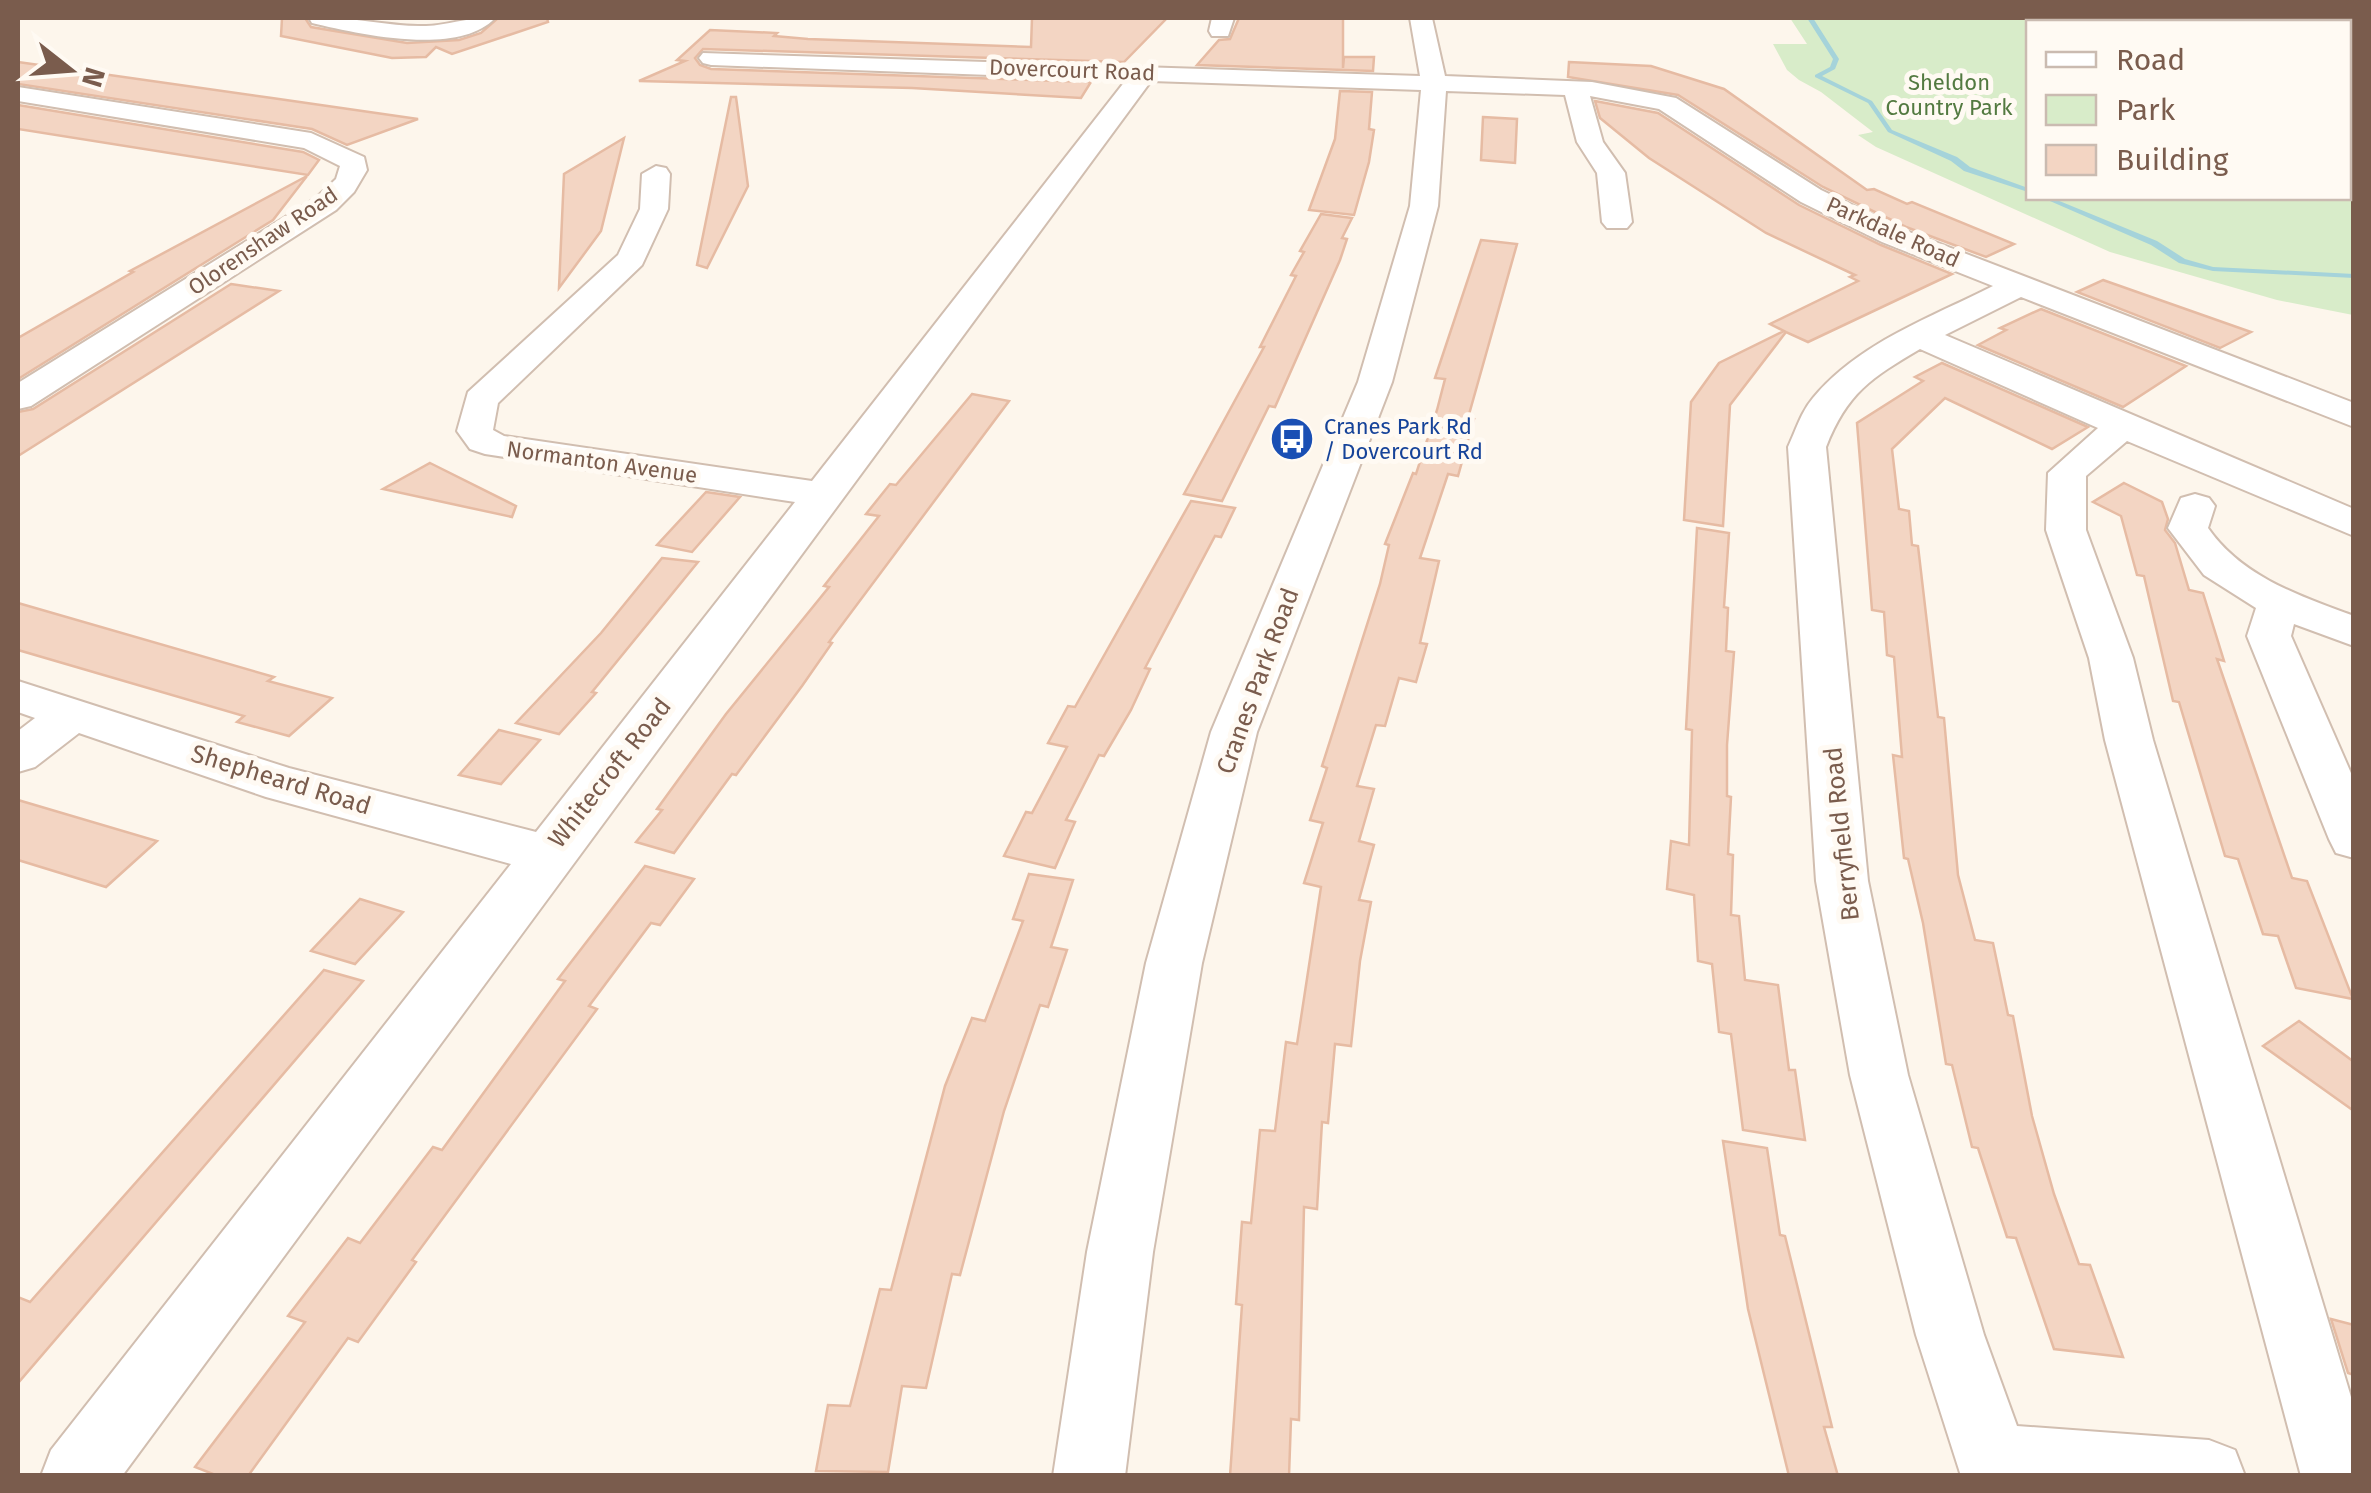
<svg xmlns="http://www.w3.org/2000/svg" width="2371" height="1493" viewBox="0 0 2371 1493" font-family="'Fira Sans',sans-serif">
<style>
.green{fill:#d8ecc9}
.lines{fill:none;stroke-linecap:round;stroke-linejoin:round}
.stream{fill:#a5d3da;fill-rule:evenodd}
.building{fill:#f3d5c3;stroke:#e6bba3;stroke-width:2.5}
.minor-casing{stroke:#d1beb0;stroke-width:4}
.minor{fill:#fff;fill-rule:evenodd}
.labels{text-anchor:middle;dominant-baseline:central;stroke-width:10;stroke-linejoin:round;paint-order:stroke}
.far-street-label{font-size:22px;fill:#7a5c4d;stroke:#fffaf3}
.far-park-label{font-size:22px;fill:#537a41;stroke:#fffaf3}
.far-transit-label{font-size:22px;fill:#164399;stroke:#fffaf3;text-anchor:start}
.street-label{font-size:25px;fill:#7a5c4d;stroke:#fffaf3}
</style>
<rect width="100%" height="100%" fill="#fdf6ec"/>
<polygon class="green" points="1790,18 2273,18 2271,22 2028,22 2028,198 2348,198 2349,75 2353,76 2353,315 2277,300 2110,252 1876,147 1858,135 1873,132 1821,92 1799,80 1787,70 1773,44 1807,44"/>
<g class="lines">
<g class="stream">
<polygon points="1807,18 1813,18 1839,59 1835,69 1822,76 1872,101 1892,130 1957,157 1970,167 2028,188 2028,192 1964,171 1951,161 1888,132 1868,103 1815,77 1815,75 1830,67 1833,59"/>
<polygon points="2043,198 2052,198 2157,241 2185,259 2213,267 2354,274 2354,278 2213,271 2179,263 2151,245"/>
</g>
</g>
<g class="building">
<polygon points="282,18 305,18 311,27 407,43 459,40 481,33 498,18 547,18 548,22 452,54 436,47 426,57 392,58 281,36"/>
<polygon points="1032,18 1167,18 1124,62 703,49 695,58 700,65 711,69 1091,82 1081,98 912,88 639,81 685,61 677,60 710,30 777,33 774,36 808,39 1031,47"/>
<polygon points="1239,18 1343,18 1343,68 1344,57 1374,57 1373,71 1197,65 1219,40 1230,39"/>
<polygon points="18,62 272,98 418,119 347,145 312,129 18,84"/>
<polygon points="1569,62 1651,66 1724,89 1867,190 1874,189 1907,204 1912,202 2014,244 1986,257 1906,227 1823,187 1678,95 1568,77"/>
<polygon points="1340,91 1372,92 1369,129 1374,130 1369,162 1354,215 1309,210 1335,139"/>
<polygon points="731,97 736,97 748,186 707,268 697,265"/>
<polygon points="1595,101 1658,113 1799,205 1881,245 1952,274 1808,342 1786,332 1730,405 1723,526 1684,520 1691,402 1719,363 1784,331 1770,324 1858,281 1850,277 1855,275 1766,233 1649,158 1600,118"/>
<polygon points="18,105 303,152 319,160 308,175 18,129"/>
<polygon points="1483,117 1517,119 1515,163 1481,160"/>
<polygon points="624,138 601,231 559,288 564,174"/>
<polygon points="307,176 273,220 18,379 18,338 133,272 130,271"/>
<polygon points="1321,214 1352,218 1342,238 1347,239 1340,260 1275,407 1269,406 1222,501 1184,494 1264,347 1260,347 1296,276 1291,275 1304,252 1300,251"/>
<polygon points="1481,240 1517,244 1468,418 1474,419 1458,476 1448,474 1420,558 1439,561 1420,643 1427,644 1416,682 1399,678 1385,726 1376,725 1357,786 1374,789 1359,841 1374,845 1359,900 1371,902 1360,961 1351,1046 1335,1044 1328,1123 1322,1122 1317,1209 1304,1207 1299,1420 1291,1419 1289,1476 1230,1476 1242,1305 1236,1304 1242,1222 1251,1223 1260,1130 1275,1131 1286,1042 1297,1044 1321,887 1304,883 1323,823 1310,820 1327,768 1322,766 1380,584 1389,545 1385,544 1413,473 1416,474 1437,410 1445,379 1435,378"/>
<polygon points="2103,280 2251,332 2220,348 2077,292"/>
<polygon points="231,284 279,291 18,456 18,412 33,409"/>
<polygon points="2041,309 2186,366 2123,407 1978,345 2006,330 2000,328"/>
<polygon points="1942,363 2088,427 2052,449 1945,398 1892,449 1899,509 1909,511 1912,545 1918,546 1938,717 1944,718 1958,875 1975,940 1993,943 2008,1015 2013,1016 2032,1116 2054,1194 2079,1264 2090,1265 2123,1357 2054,1349 2016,1238 2007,1237 1978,1148 1972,1147 1952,1065 1946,1064 1923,923 1908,859 1904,858 1893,755 1902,757 1894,657 1887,655 1884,612 1872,610 1857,423 1923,381 1915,377"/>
<polygon points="972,394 1009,401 829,642 832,643 802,686 736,775 732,774 674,853 636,842 662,810 657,809 726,714 829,587 824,586 879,516 866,514 890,484 896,485"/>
<polygon points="430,463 516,506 512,517 383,489"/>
<polygon points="2124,483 2162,502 2168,519 2165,530 2175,543 2189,590 2203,593 2224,661 2217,659 2292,878 2307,881 2353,999 2296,988 2278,936 2263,934 2238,859 2225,856 2179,702 2173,701 2144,576 2137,575 2121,516 2093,502"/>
<polygon points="706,492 740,497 692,552 657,545"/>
<polygon points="1191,501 1235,508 1221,537 1215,536 1145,668 1150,669 1131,710 1104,756 1099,755 1066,820 1075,822 1055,868 1004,856 1026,812 1032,813 1067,747 1048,743 1068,706 1075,707"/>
<polygon points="1697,528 1729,533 1724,607 1728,608 1726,651 1734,652 1727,745 1727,796 1731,797 1728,854 1733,855 1731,915 1739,916 1745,980 1778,985 1789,1070 1795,1070 1805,1140 1743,1130 1731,1034 1719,1032 1712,964 1698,961 1694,895 1667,889 1671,841 1689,845 1692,730 1686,729"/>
<polygon points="662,558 698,562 592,692 596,693 559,734 516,723 601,633"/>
<polygon points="18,603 274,677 268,681 332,698 289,736 237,722 244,716 18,650"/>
<polygon points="499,730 540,740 501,784 459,775"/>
<polygon points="18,800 157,841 106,887 18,860"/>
<polygon points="645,866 694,879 660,925 651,923 589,1006 597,1009 412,1260 416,1262 358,1342 348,1338 248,1476 218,1476 195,1467 305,1322 288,1316 348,1238 360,1243 433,1147 442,1150 565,981 558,979"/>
<polygon points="1029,874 1073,880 1051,947 1067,950 1048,1007 1040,1005 1004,1111 960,1275 952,1274 926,1388 902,1386 888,1472 816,1471 828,1405 850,1406 880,1289 891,1290 945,1086 972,1018 985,1021 1023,921 1013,919"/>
<polygon points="360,899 403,912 355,964 311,951"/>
<polygon points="324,970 363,981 18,1383 18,1297 30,1302"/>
<polygon points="2299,1021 2354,1062 2354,1111 2263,1046"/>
<polygon points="1723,1141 1767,1148 1780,1235 1785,1236 1832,1427 1824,1427 1838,1476 1789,1476 1748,1309"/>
<polygon points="2331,1319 2354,1325 2354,1375 2348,1373"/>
</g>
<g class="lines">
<g class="minor-casing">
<g id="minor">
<path d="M309 18C348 15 386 27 426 26 450 25 471 16 495 18 459 57 358 34 312 23Z"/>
<polygon points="1212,18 1234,18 1228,36 1212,36 1209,31"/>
<path d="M1410 18H1432L1445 76 1592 82 1676 98 1821 190 1904 230 2354 403V427L2021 297 1945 335 2354 509V536L2127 441 2086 476V530L2133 658 2153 740 2354 1407V1476H2301L2105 740 2089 658 2046 530 2048 473 2098 428 1920 349C1871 378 1847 393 1826 447L1868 881 1908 1075 1984 1335 2017 1426 2209 1440 2235 1450 2245 1476H1961L1916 1335 1850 1075 1816 881 1788 447C1796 430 1801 412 1813 398 1858 343 1932 317 1993 286L1882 242 1801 202 1659 109 1590 96 1603 142 1625 173 1632 222 1627 228H1607L1602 222 1597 173 1577 142 1565 95 1446 91 1438 206 1392 382 1257 732 1202 963 1153 1252 1125 1476H1053L1087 1252 1146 963 1211 732 1358 382 1410 206 1421 90 1151 81 122 1476H41L51 1450 511 864 266 797 79 733 35 767 18 772V731L35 718 18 712V681L289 768 536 832 795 502 485 454 470 449 457 431 468 392 618 255 640 209 642 174 656 166 666 168 670 174 668 209 642 265 498 403 493 430 504 436 812 481 1126 80 711 65 703 63 699 58 703 53 1420 76Z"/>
<polygon points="2150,18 2202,18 2205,22 2153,22"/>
<polygon points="2289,18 2312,18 2309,22 2286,22"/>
<polygon points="2323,18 2354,18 2354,26 2326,22"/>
<polygon points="18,87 311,133 364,157 367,170 354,192 336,210 31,406 18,409 18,383 316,198 336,179 340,166 304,148 18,101"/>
<path d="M2195 494 2209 498 2215 506 2208 528C2242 577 2300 596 2354 616V646L2294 624 2291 636 2354 780V858L2336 853 2329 839 2247 636 2256 608 2204 575 2168 528 2181 498Z"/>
</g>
</g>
<use href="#minor" class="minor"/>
</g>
<defs>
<g id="bus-disc" transform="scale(2.25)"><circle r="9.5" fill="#1a4fb4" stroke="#fffaf3"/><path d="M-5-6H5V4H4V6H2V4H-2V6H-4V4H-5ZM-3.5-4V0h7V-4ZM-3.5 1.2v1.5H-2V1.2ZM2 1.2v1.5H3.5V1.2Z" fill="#fff"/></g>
</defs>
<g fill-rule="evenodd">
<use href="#bus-disc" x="1292" y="439"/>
</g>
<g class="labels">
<g class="far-street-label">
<text transform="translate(1072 70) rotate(2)">Dovercourt Road</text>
<text transform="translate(1893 232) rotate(24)">Parkdale Road</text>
<text transform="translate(263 241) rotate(-34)">Olorenshaw Road</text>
<text transform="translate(602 462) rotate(8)">Normanton Avenue</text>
</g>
<g class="far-park-label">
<text x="1949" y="82">Sheldon<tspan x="1949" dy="25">Country Park</tspan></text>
</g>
<g class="far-transit-label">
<text x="1324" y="426">Cranes Park Rd<tspan x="1324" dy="25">/ Dovercourt Rd</tspan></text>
</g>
<g class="street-label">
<text transform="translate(1258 681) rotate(-70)">Cranes Park Road</text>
<text transform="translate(610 773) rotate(-52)">Whitecroft Road</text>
<text transform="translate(281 780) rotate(17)">Shepheard Road</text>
<text transform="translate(1842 834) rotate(-96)">Berryfield Road</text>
</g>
</g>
<rect width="2371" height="1493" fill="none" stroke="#7a5c4d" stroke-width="40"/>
<rect x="2026" y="20" width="325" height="180" fill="#fffaf3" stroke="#cabbb1" stroke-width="2.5"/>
<rect x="2046" y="52" width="50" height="15" fill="#ffffff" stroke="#cabbb1" stroke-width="2.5"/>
<text x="2116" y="70" font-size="30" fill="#7a5c4d">Road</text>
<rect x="2046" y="95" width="50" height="30" fill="#d8ecc9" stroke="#cabbb1" stroke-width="2.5"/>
<text x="2116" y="120" font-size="30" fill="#7a5c4d">Park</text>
<rect x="2046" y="145" width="50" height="30" fill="#f3d5c3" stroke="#cabbb1" stroke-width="2.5"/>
<text x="2116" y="170" font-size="30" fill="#7a5c4d">Building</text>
<g transform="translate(70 70) rotate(107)" stroke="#fffaf3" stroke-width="8" paint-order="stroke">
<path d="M0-8L18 38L0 25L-18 38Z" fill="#7a5c4d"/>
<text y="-15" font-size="28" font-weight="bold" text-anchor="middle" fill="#7a5c4d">N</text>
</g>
</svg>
